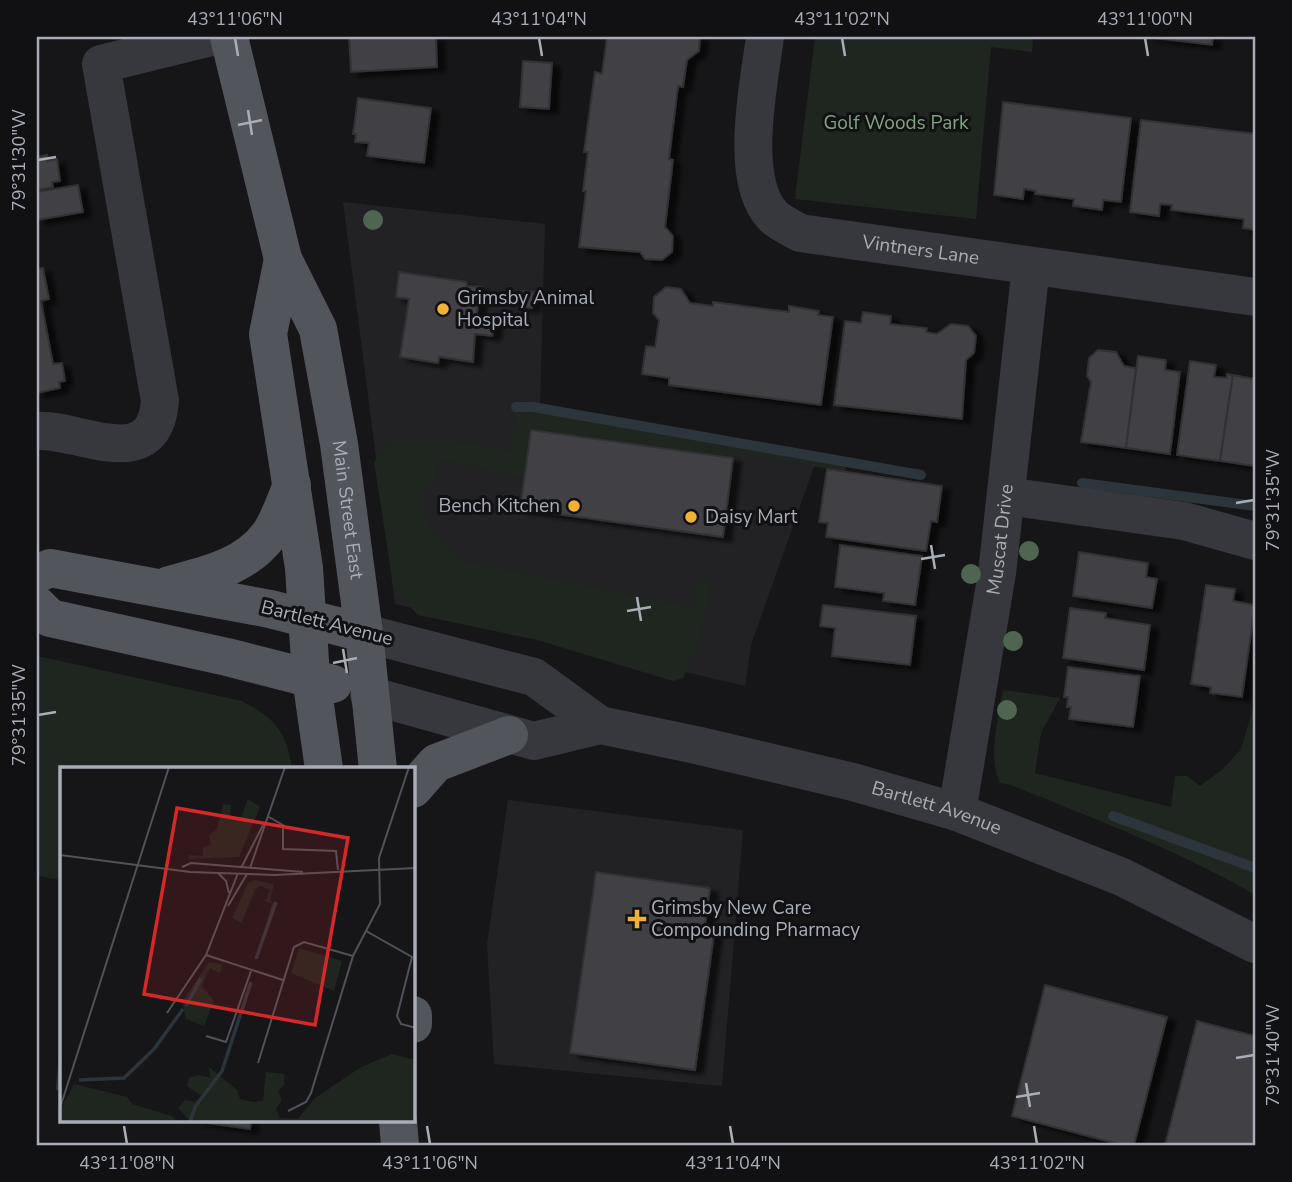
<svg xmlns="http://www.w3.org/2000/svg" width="1292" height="1182" viewBox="0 0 1292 1182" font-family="'Nunito Sans',sans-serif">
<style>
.built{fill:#222225}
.green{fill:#1e261f}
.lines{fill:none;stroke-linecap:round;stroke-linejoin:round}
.stream{stroke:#2c353c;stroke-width:10}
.building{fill:#404145;stroke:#303034;stroke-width:2;filter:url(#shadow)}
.minor{stroke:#37383d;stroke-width:38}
.major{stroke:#53555c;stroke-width:38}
.tree{fill:#506452}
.ticks{fill:none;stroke:#a8adb8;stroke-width:2.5}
.poi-dot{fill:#f2b134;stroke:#111113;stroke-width:2.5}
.labels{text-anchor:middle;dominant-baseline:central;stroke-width:6;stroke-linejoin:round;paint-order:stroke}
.park-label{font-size:19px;fill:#7fa381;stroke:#111113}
.street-label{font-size:19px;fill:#a8adb8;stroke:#111113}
.poi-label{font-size:19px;fill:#a8adb8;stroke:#111113;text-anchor:start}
.inset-river{fill:none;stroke:#2c353c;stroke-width:3.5}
.inset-road{fill:none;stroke:#505258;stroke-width:2}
.view{fill:#d62828;fill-opacity:0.15;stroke:#d62828;stroke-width:3.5}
.inset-edge{fill:none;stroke:#a8adb8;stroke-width:3.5}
.neatline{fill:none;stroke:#a8adb8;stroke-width:2.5}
.ticks-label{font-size:18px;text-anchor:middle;fill:#a8adb8}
</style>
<defs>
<filter id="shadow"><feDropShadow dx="8" dy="4.5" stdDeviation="2" flood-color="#0009"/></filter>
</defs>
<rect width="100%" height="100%" fill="#161618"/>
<g class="built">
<polygon points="343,202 545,224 540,407 816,461 751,645 745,686 395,604"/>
<polygon points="508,800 743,830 722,1086 494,1064 487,944"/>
</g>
<g class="green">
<polygon points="815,37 1033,37 1032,52 991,47 976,219 795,199"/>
<polygon points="541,410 847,464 845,472 734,452 733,458 531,430 524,478 440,459 433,486 427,486 422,497 427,524 458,560 693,608 697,583 704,580 711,589 699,643 683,678 673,681 537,640 418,615 398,594 393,584 374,462 385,449 388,442 396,439 451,440 511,451 515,411 534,413"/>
<path d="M37 656 242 701C275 718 287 732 292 769H61V880L37 876Z"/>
<path d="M1003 690 1060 698 1041 733 1035 773 1171 807 1175 776H1187L1200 786 1223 769 1241 749 1253 708H1255V895C1178 850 1094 819 1011 785L1000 783C987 756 999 719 1003 690Z"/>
</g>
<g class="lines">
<g class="stream">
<polyline points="516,407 533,407 921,475"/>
<polyline points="1082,483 1255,506"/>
<polyline points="1113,816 1255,868"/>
</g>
</g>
<g class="building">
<polygon points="349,37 436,37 437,67 351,72"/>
<polygon points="607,37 700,37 699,51 687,60 683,87 678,86 669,159 673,160 665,227 673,236 672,252 662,260 645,259 640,252 579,247 586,191 583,191 588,152 584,152 595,72 602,74"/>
<polygon points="1147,37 1213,37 1212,45"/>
<polygon points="523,61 552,63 549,109 520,107"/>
<polygon points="358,98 431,108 424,163 367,156 369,143 355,142 356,134 353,134"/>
<polygon points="1003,102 1131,118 1121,202 1103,200 1102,210 1073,206 1074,199 1035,194 1036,191 1024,189 1023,199 994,195"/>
<polygon points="1141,120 1255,134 1255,230 1243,228 1244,219 1171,210 1172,205 1160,204 1159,216 1130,212"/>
<polygon points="47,155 48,161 57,159 60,181 52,182 53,187 37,190 37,157"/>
<polygon points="78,185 83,212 37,220 37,192"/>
<polygon points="43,268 49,299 41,301 53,364 62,363 65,381 59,382 60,388 37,393 37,269"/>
<polygon points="399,272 466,282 467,286 481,287 476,319 495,321 492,336 475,334 473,362 439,357 438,363 400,357 409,299 396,297"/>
<polygon points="666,287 681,289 690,303 713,306 713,302 789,312 789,306 819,311 818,315 833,317 821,405 669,385 669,378 642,374 646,346 655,347 659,320 653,313 654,297"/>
<polygon points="521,291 534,292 532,308 520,307"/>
<polygon points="863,312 891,316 890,324 927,328 926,332 937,334 951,324 968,326 976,336 974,353 966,360 962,419 834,405 845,321 861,323"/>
<polygon points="1098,350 1116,352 1124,366 1136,368 1126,448 1081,442 1091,382 1087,376 1089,358"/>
<polygon points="1138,356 1166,360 1165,370 1180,372 1170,454 1126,448"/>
<polygon points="1190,361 1216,365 1214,377 1227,378 1227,374 1233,375 1220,461 1177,455"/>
<polygon points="1233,375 1255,379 1255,466 1220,461"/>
<polygon points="531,430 733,458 723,537 520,509"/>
<polygon points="827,469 942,486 937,522 931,521 926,551 826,537 828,523 819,522"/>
<polygon points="840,545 922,556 915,605 883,601 884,593 835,587"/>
<polygon points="1079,552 1148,563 1146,577 1157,579 1152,608 1073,596"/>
<polygon points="1206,585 1235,589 1233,601 1255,605 1242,697 1210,693 1211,687 1191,684"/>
<polygon points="823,605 916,616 910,665 832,656 835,628 820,626"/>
<polygon points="1070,608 1106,613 1105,618 1150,625 1144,670 1063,658"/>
<polygon points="1068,667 1140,676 1133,727 1069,719 1071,707 1067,707 1068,697 1064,697"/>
<polygon points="596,872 710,888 705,925 715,927 695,1070 570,1053"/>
<polygon points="1045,985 1167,1017 1134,1145 1122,1145 1012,1116"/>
<polygon points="1197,1021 1255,1036 1255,1145 1165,1145"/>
<polygon points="61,1045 61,1089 57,1089"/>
<polygon points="194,1121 251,1121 250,1129"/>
</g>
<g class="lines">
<g class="minor">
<path id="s1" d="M765 37C759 83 738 180 773 216 780 223 792 228 800 233L1255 297"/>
<path d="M37 431C79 428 154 476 160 401L101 64 211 37"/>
<polyline points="1006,496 1184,521 1255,541"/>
<path id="s2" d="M364 633 534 677 600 725 696 745 853 782 957 812 1122 877 1255 944"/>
<polyline points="369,695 534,741 600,725"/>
<path id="s3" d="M957 812 997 573 1031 266"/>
</g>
<g class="major">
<path id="s4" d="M229 37 283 259 318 329 339 444 364 633 378 769"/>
<polyline points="283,259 268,334 304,568 311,677 324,769"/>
<polyline points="37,574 50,568 270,609 364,633"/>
<path d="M169 585C206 575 244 568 269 535 279 521 285 501 292 485"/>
<polyline points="37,605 50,618 227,657 333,684"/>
<polyline points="413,789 436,763 509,735"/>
<polyline points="413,1015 413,1024"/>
<polyline points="398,1121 400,1145"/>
</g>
</g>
<g class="tree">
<circle cx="373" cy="220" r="10"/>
<circle cx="1029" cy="551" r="10"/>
<circle cx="971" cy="574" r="10"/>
<circle cx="1013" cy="641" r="10"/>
<circle cx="1007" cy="710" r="10"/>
</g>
<path class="ticks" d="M235 38 238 56M539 38 542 56M842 38 845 56M1145 38 1148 56M248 110 252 135M238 125 262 120M38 160 56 157M1236 503 1254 500M931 545 935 569M921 559 945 555M637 597 641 621M627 611 651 607M343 649 347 673M333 663 357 658M38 715 56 712M1236 1058 1254 1055M1026 1083 1030 1107M1016 1097 1040 1093M124 1126 127 1144M427 1126 430 1144M730 1126 733 1144M1034 1126 1037 1144"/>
<g class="poi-dot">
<circle cx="443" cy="309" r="7"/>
<circle cx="574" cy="506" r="7"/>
<circle cx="691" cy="517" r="7"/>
<path d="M633.5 908.5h7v7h7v7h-7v7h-7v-7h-7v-7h7z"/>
</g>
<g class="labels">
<g class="park-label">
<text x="896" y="123">Golf Woods Park</text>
</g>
<g class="street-label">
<text stroke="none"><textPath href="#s1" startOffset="338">Vintners Lane</textPath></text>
<text stroke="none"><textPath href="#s4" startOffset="490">Main Street East</textPath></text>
<text stroke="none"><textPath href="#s3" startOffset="276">Muscat Drive</textPath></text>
<text transform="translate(327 623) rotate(14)">Bartlett Avenue</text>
<text stroke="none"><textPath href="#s2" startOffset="604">Bartlett Avenue</textPath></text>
</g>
<g class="poi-label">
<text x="457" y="298">Grimsby Animal<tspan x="457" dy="22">Hospital</tspan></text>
<text x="560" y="506" text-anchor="end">Bench Kitchen</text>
<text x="705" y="517">Daisy Mart</text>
<text x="651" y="908">Grimsby New Care<tspan x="651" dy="22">Compounding Pharmacy</tspan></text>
</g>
</g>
<g transform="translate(60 767)">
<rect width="355" height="355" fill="#161618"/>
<path d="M188 32 200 40 179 90 129 92V88L143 89V80L151 78 149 68 157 62 163 37 171 38 170 48 180 53ZM195 113 214 117 210 133 215 138 199 181 212 137 205 134 210 123 201 119 195 123 182 155 186 158 172 151 188 116ZM239 181 282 194 274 224 231 206ZM149 195 163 198 160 206 150 201 142 219 154 234 144 259 126 252 122 235ZM332 287 355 293V355H131L118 341 125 333 135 335 141 329 127 319 129 311 138 308 151 311 148 299 177 323 180 332 193 335 203 334 206 305 224 307V318L218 324 222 333 216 342 220 351 238 352 255 331 301 300ZM14 317 67 330 72 337 112 349 117 355H0V343Z" fill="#1e261f"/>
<path class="inset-river" d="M196 192 216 135M126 239 141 211M19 313 64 311 94 282 123 242M130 355 135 340 162 304 191 215"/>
<path class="inset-road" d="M207 49 223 58V82L276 84 278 103M0 88 130 105 215 108 356 101M78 97 109 0M122 100 131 96 243 105M181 101 203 58M190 101 225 0M158 106 166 114 169 126M168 139 187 107M306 164 352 190 337 249 341 257 356 261M146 188 223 213M107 246 146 188 178 106M146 269 166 275 191 204M198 296 234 180 244 175 293 189M0 341 78 97M228 344 246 335 251 326 293 189 320 137 319 91 349 0"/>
<path class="view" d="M117 41 288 71 255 258 84 227Z"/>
<rect width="355" height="355" class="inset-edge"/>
</g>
<rect width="1292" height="1182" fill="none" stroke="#111113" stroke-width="77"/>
<rect x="38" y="38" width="1216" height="1106" class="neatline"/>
<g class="ticks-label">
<text x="235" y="25">43°11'06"N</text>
<text x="539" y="25">43°11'04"N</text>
<text x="842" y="25">43°11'02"N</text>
<text x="1145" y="25">43°11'00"N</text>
<text transform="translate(19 160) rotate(-90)" y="6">79°31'30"W</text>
<text transform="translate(1273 500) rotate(-90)" y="6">79°31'35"W</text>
<text transform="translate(19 715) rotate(-90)" y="6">79°31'35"W</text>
<text transform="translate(1273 1055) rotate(-90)" y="6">79°31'40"W</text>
<text x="127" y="1169">43°11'08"N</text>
<text x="430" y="1169">43°11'06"N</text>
<text x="733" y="1169">43°11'04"N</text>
<text x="1037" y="1169">43°11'02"N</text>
</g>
</svg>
